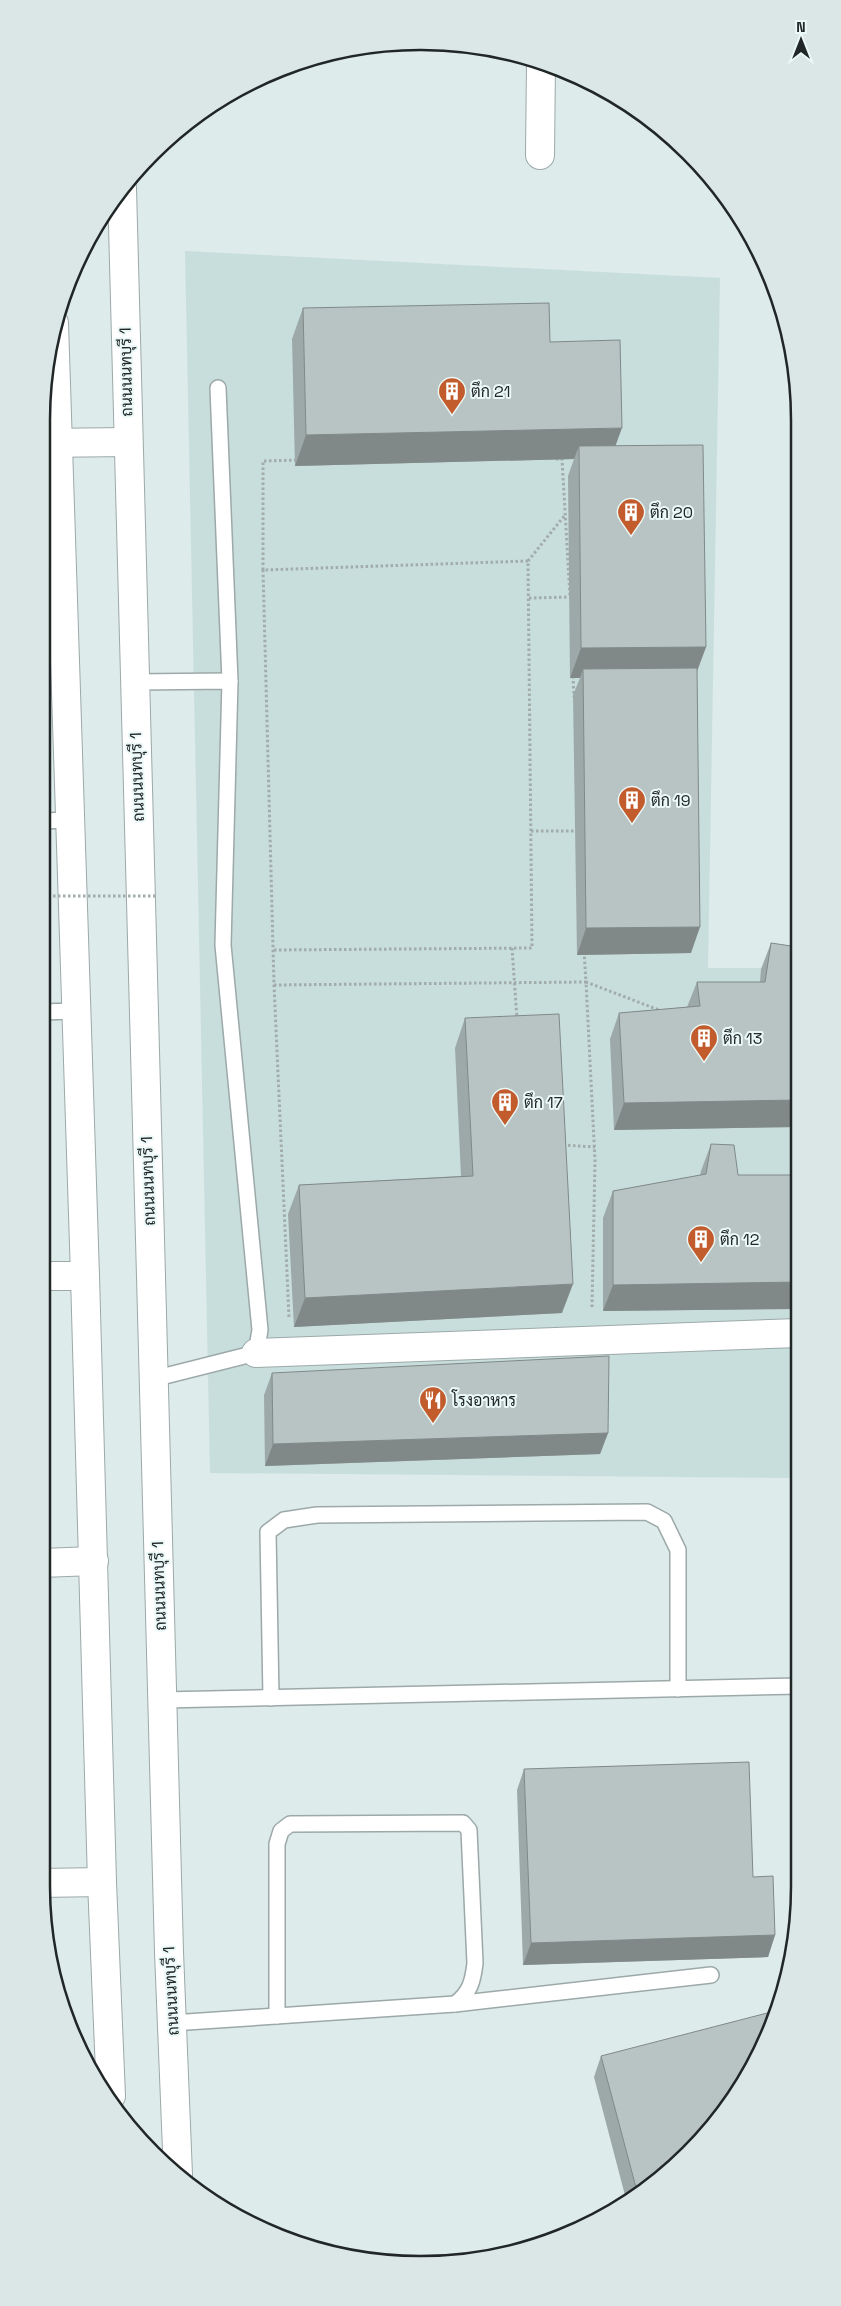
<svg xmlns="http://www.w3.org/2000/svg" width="841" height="2306" viewBox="0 0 841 2306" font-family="'Space Grotesk',Sarabun,sans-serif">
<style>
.built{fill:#c8dedd}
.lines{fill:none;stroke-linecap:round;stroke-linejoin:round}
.lane-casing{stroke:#9ca9a8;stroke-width:18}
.street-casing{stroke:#9ca9a8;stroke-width:30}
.secondary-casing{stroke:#9ca9a8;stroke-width:30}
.path{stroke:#a1acab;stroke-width:3;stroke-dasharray:2.5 2.5;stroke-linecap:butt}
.lane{stroke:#fff;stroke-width:15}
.street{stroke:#fff;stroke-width:28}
.secondary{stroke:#fff;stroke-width:28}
.path-bridge{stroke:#a1acab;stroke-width:3;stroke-dasharray:2.5 2.5;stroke-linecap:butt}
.wall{fill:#9da9a8}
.shaded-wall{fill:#808988}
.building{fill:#b7c4c3;stroke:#808988}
.labels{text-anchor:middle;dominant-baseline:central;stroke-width:4;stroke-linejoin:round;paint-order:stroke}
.street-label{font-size:16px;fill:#212626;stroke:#eaf8f7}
.poi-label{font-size:16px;fill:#212626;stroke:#eaf8f7;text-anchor:start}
.rim{fill:none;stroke:#212626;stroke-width:2.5}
</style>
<rect width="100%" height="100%" fill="#ddebea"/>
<polygon class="built" points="185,251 720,278 708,968 798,968 799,1478 210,1473"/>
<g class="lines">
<g class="lane-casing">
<g id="lane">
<polyline points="218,388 230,681"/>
<polyline points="134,682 230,681 223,945 260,1330 256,1353 153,1379"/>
<polyline points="41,821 70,820"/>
<polyline points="41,1012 76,1011"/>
<polyline points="271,1698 268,1532 284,1520 317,1515 647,1512 664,1521 678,1550 678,1689"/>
<polyline points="162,1700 799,1686"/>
<path d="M277 2016V1844L281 1831 290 1824 463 1823 469 1830 475 1963C473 1981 470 1993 455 2004"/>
<polyline points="172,2023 455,2004 711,1975"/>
</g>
</g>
<g class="street-casing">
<g id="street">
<polyline points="540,155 541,63"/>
<polyline points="41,443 128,442"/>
<polyline points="41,1276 85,1276"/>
<polyline points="256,1353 799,1333"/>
<polyline points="41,1563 94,1561"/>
<polyline points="41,1883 102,1882"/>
</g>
</g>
<g class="secondary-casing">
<g id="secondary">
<polyline points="122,188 169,1952 178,2175"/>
<polyline points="54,323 85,1276 102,1882 111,2096"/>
</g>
</g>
<g class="path">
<polyline points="556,459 562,459 570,597"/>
<polyline points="528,561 565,515"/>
<polyline points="263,570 263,461 298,460"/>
<polyline points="529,598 570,597"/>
<polyline points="573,676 574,697"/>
<polyline points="531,831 579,831"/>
<polyline points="512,948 517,1019"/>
<polyline points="274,950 532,948 528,561 263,570 274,985 289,1317"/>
<polyline points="274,985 586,982 584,951"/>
<polyline points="563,1145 595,1147"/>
<polyline points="592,1307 595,1161 586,982 659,1010"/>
</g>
<use href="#lane" class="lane"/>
<use href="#street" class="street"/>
<use href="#secondary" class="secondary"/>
<polyline class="path-bridge" points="53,896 157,896"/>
</g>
<g class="wall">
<polygon points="303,308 550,342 615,446 706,647 697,672 691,953 577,955 573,695 580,678 570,678 568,476 574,459 295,466 292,339"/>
<polygon points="771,943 798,1127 614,1130 610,1039 619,1013 687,1007 697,982 760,982 761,969"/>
<polygon points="465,1018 562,1313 294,1327 288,1214 299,1185 461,1176 455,1048"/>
<polygon points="711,1144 738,1175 798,1175 798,1309 603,1311 603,1218 613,1191 700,1175 701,1171"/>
<polygon points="272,1373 608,1433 600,1454 265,1466 264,1395"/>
<polygon points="524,1769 753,1877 775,1935 768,1957 523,1965 517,1790"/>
<polygon points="601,2056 689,2153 631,2201 627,2203 594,2077"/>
</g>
<g class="shaded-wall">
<polygon points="622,428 611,458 579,446 574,459 295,466 306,435"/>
<polygon points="706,647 695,676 583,669 580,678 570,678 581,648"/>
<polygon points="700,927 691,953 577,955 586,928"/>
<polygon points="798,1100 798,1127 614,1130 624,1103"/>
<polygon points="798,1282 798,1309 603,1311 613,1285"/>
<polygon points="573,1284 562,1313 294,1327 305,1298"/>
<polygon points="608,1433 600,1454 265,1466 273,1444"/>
<polygon points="775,1935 768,1957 523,1965 531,1943"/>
</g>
<g class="building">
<polygon points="549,303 550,342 620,340 622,428 306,435 303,308"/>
<polygon points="703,445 706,647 581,648 579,446"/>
<polygon points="697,668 700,927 586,928 583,669"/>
<polygon points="771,943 798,947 798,1100 624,1103 619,1013 700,1006 697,982 765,982"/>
<polygon points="559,1014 573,1284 305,1298 299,1185 473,1176 465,1018"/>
<polygon points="711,1144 734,1145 738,1175 798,1175 798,1282 613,1285 613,1191 706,1174"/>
<polygon points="609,1356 608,1433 273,1444 272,1373"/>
<polygon points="749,1762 753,1877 773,1876 775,1935 531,1943 524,1769"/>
<polygon points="775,2011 736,2096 689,2153 638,2195 601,2056"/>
</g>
<defs>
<g id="building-pin" transform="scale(1.4375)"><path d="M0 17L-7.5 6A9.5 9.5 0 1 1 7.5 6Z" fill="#c25c2d" stroke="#eaf8f7"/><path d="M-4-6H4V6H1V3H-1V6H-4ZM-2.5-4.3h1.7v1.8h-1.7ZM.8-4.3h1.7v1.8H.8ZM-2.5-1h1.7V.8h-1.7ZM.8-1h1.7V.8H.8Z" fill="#fff"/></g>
<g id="restaurant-pin" transform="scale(1.4375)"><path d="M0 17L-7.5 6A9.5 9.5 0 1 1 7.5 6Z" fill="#c25c2d" stroke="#eaf8f7"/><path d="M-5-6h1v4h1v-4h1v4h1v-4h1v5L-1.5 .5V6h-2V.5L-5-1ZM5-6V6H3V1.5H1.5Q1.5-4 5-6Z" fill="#fff"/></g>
</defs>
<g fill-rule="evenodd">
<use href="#building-pin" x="452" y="391"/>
<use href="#building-pin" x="631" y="512"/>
<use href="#building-pin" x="632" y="800"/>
<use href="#building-pin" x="704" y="1038"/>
<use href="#building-pin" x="505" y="1102"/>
<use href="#building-pin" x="701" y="1239"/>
<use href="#restaurant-pin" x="433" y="1400"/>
</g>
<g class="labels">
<g class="street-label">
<text transform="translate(126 372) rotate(-91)">ถนนนนทบุรี 1</text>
<text transform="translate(137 777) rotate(-92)">ถนนนนทบุรี 1</text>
<text transform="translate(148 1181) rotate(-92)">ถนนนนทบุรี 1</text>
<text transform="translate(159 1586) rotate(-92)">ถนนนนทบุรี 1</text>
<text transform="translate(171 1991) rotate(-93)">ถนนนนทบุรี 1</text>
</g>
<g class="poi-label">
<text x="471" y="391">ตึก 21</text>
<text x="650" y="512">ตึก 20</text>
<text x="651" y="800">ตึก 19</text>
<text x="723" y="1038">ตึก 13</text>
<text x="524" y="1102">ตึก 17</text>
<text x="720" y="1239">ตึก 12</text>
<text x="452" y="1400">โรงอาหาร</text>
</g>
</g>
<path d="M0 0H841V2306H0ZM420 50H421A370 370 0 0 1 791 420V1886A370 370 0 0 1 421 2256H420A370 370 0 0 1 50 1886V420A370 370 0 0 1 420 50Z" fill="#dae7e6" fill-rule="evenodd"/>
<path class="rim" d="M420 50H421A370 370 0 0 1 791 420V1886A370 370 0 0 1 421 2256H420A370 370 0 0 1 50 1886V420A370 370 0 0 1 420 50Z"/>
<g transform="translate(801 40)" stroke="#eaf8f7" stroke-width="4" paint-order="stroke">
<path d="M0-4L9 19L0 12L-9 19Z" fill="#212626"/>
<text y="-8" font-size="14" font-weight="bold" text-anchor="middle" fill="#212626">N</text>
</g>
</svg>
